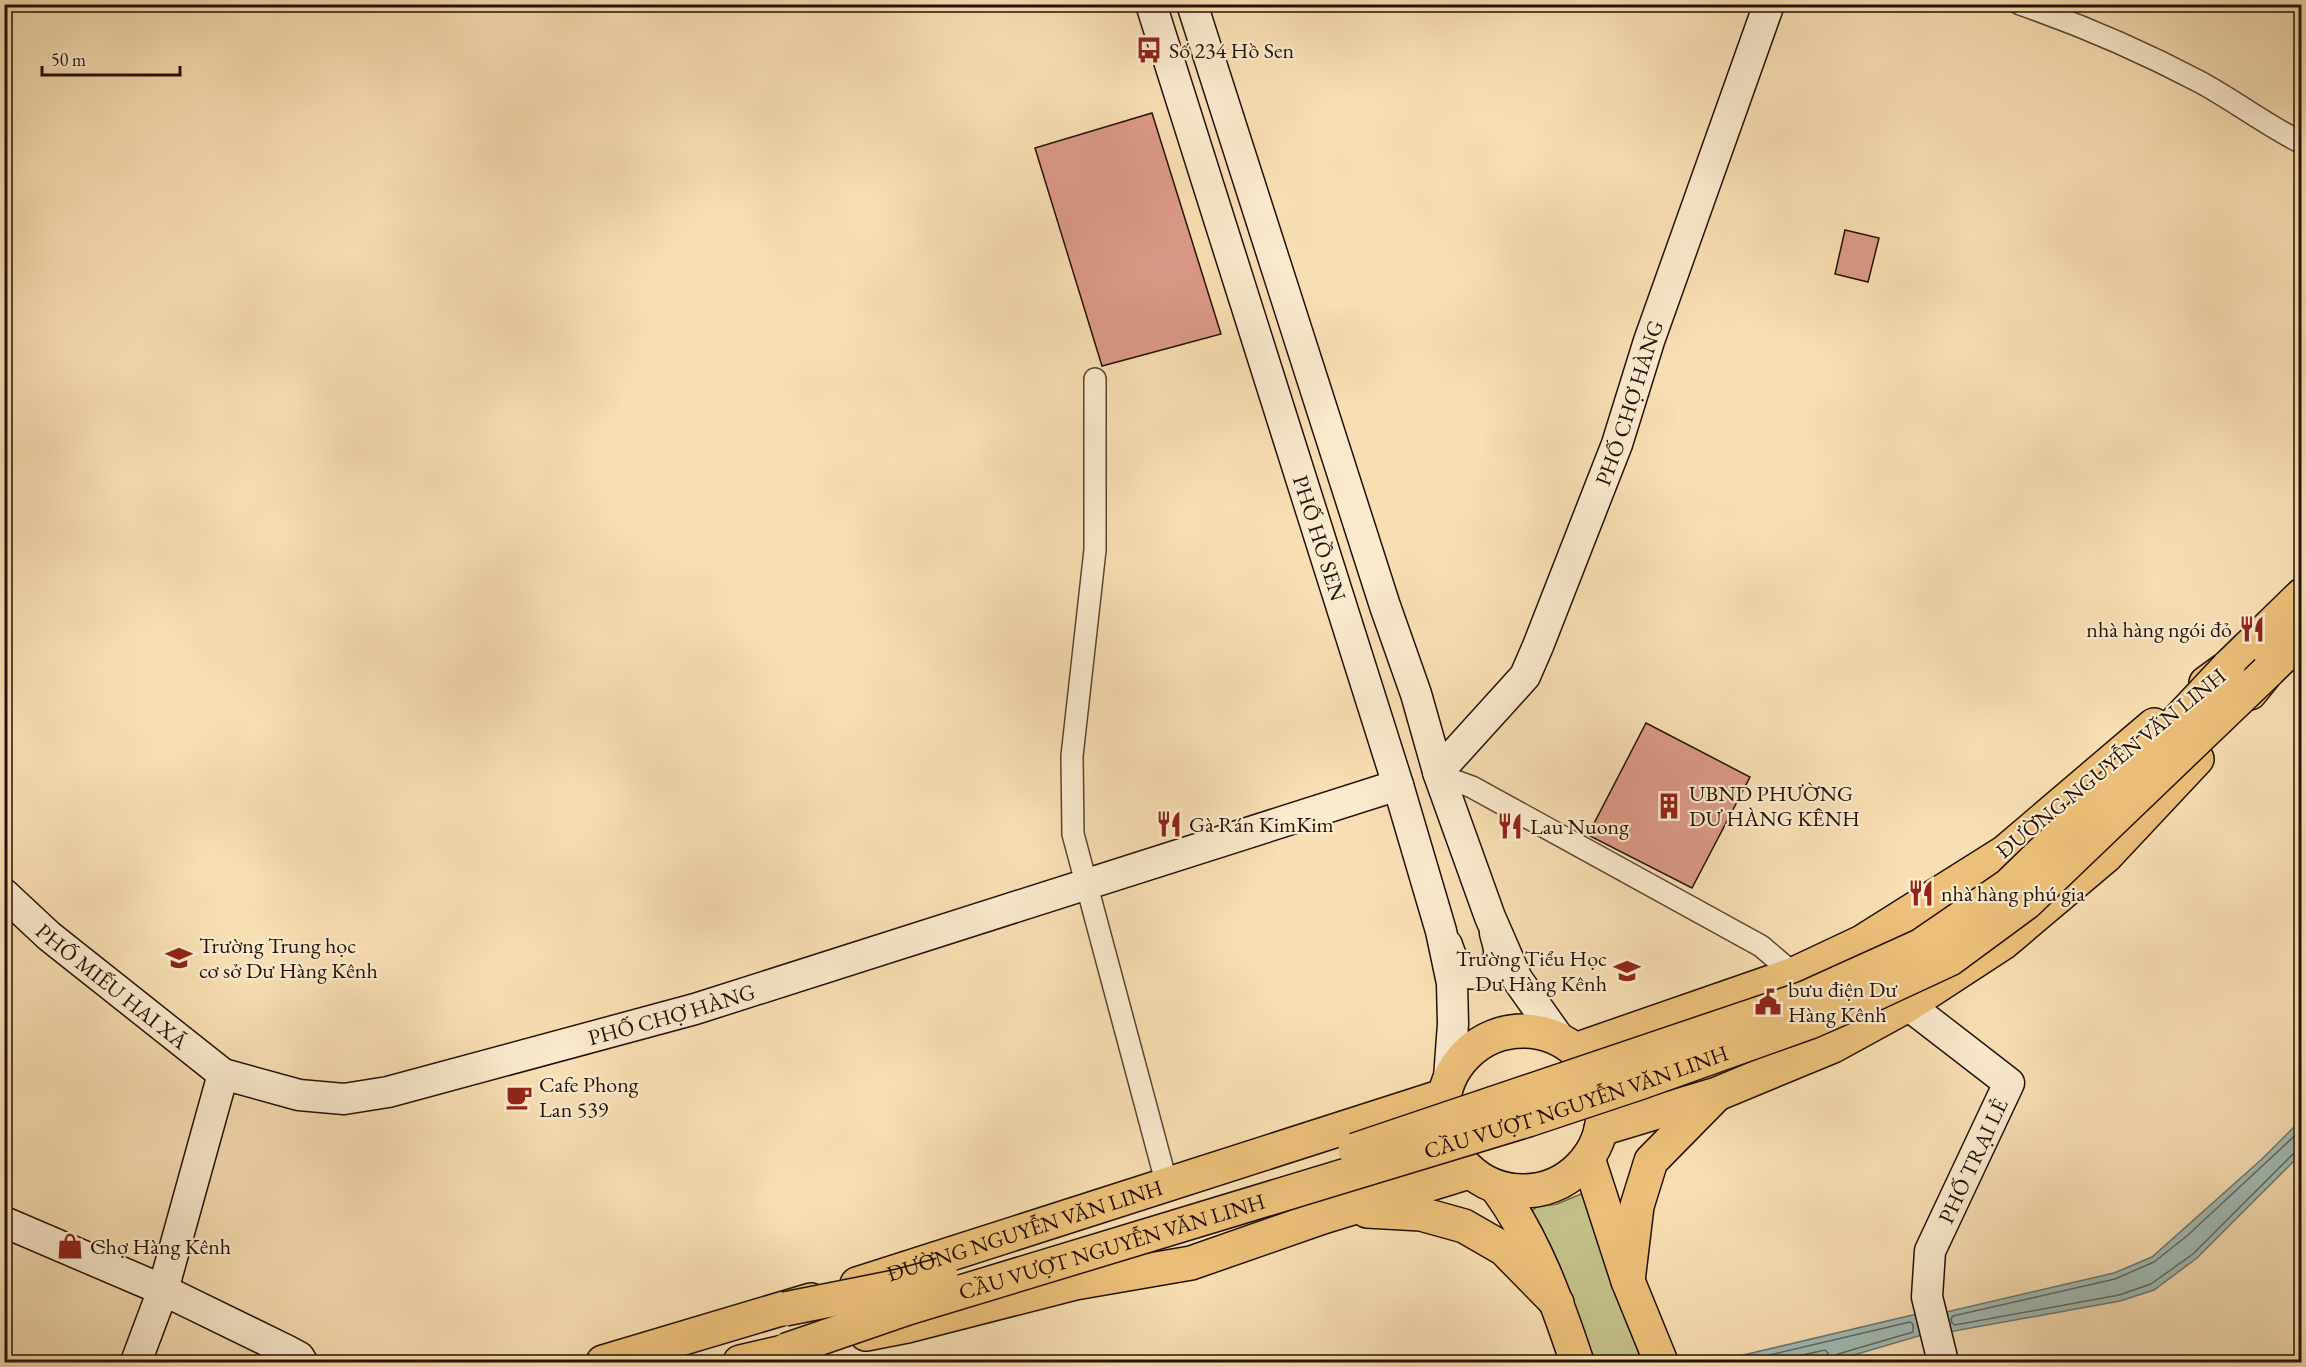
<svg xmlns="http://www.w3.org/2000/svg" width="2306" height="1367" viewBox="0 0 2306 1367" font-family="'EB Garamond',serif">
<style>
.green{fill:#c3c089;stroke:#746847;stroke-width:1.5}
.water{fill:#a0bbb5;stroke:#6e776f;stroke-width:1.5}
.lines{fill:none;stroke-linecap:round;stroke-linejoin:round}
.shore{stroke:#62665d;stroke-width:1.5}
.building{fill:#dc9a88;stroke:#241105;stroke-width:1.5}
.street-casing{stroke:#594430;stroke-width:24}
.secondary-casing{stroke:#241105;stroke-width:33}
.primary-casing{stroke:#241105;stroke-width:36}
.highway-casing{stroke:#241105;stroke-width:36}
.street{stroke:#faeace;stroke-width:21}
.secondary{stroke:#faeace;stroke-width:30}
.primary{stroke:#ecc07a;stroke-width:33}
.highway{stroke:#ecc07a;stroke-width:33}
.highway-bridge-casing{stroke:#241105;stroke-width:36;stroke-linecap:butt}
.highway-bridge{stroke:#ecc07a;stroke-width:33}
.labels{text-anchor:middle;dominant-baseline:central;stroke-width:4.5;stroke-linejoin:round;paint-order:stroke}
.poi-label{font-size:22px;fill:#241105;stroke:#faeace;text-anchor:start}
.street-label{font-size:22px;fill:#241105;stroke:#faeace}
</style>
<rect width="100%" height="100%" fill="#f8dfb3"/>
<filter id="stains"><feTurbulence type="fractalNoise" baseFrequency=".00333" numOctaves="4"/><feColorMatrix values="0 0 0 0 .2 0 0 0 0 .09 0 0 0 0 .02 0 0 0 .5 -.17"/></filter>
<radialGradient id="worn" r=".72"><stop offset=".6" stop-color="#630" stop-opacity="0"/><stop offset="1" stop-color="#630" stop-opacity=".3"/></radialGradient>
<polygon class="green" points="1581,1194 1585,1201 1642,1362 1589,1362 1532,1214 1533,1210 1537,1207 1557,1204"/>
<g class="water">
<polygon points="2301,1120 2301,1154 2197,1258 2154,1290 2120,1301 1949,1332 1942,1313 2114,1273 2152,1257 2262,1159"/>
<polygon points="1917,1314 1922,1335 1830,1362 1714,1362"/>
</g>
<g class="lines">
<g class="shore">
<polyline points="2302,1129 2188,1235 2154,1262 2115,1279 1953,1316 1951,1319 1952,1323 1955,1325 2119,1295 2151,1284 2193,1254 2295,1152 2302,1150"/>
<polyline points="1740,1362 1910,1322 1913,1324 1913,1332 1838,1354 1834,1357 1834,1362"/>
<polyline points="1772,1362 1825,1350 1828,1353 1826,1362"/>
</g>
</g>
<g class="building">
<polygon points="1152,113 1221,334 1102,366 1035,148"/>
<polygon points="1845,230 1879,238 1868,282 1835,274"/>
<polygon points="1646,723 1750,777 1692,888 1588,835"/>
</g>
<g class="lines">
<g class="street-casing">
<g id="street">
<path d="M2020 4C2081 25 2143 52 2200 82 2235 101 2266 125 2302 143"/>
<polyline points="1095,379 1095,550 1072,756 1073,834 1167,1185"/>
<polyline points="1439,775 1472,787 1761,946 1794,974"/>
</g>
</g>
<g class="secondary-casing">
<g id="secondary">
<path id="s1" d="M1151 4 1398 785 1441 931 1452 983 1453 1024 1449 1078"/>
<polyline points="1192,4 1385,606 1416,694 1439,775 1490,917 1517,979 1561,1041"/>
<path id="s2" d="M1438 772 1525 676 1538 646 1617 444 1649 341 1769 4"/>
<path id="s3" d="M4 894 49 936 223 1074 299 1095 344 1099 388 1092 695 1009 1398 785"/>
<path d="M1447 945C1450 954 1453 964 1461 970 1473 978 1496 972 1499 956 1500 948 1497 941 1495 933"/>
<polyline points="1908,1005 2009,1083 1930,1251 1927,1297 1943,1362"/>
<polyline points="4,1222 163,1290 286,1350 299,1357 302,1362"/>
<polyline points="136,1362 163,1290 223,1074"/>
</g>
</g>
<g class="primary-casing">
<g id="primary">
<polyline points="1588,1158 1628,1281 1661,1362"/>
<path d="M1497 1188C1535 1240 1557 1302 1577 1362"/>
</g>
</g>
<g class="highway-casing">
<g id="highway">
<polyline points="2206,683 2228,667 2302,595"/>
<polyline points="2250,693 2267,672 2302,638"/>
<circle cx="1523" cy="1111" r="80"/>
<polyline points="1575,1050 1794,974 1862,942 2005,852 2154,725"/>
<polyline points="1601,1129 1717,1094 1833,1046 1908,1005 2003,943 2106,856 2197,759"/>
<polyline points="1367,1211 1421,1214 1464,1226 1504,1249 1557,1303"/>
<polyline points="1628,1281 1637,1206 1651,1161 1715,1096"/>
<path id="s4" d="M857 1284 1443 1096"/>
<polyline points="866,1334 907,1326 1075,1283 1191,1263 1323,1217 1469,1172"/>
<polyline points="603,1362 811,1300"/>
<polyline points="740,1362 813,1345"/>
</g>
</g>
<use href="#street" class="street"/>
<use href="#secondary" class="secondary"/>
<use href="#primary" class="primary"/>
<use href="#highway" class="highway"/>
<g class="highway-bridge-casing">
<g id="highway-bridge">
<polyline points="1355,1150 1805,998 1920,946 2009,885 2165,734 2228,667"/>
<polyline points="785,1309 900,1286 941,1275"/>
<path id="s5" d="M786 1350 908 1308 1528 1120 1639 1083 1810 1022 1879 992 1950 959 2026 903 2267 672"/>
</g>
</g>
<use href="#highway-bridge" class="highway-bridge"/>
</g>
<defs>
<g id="bus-bare" transform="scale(2.07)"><path d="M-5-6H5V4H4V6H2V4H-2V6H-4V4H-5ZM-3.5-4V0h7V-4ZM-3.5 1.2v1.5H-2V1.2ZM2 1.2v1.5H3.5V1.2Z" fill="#8f2418" stroke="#faeace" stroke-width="2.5" paint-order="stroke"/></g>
<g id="restaurant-bare" transform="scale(2.07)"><path d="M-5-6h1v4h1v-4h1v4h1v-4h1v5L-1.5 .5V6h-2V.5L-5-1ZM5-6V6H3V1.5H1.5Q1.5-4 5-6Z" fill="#8f2418" stroke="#faeace" stroke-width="2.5" paint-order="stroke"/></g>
<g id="building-bare" transform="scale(2.07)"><path d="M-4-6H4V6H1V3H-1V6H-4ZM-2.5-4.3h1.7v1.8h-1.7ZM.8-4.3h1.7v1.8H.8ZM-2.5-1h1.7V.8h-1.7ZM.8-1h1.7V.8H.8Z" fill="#8f2418" stroke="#faeace" stroke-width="2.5" paint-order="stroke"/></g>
<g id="school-bare" transform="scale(2.07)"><path d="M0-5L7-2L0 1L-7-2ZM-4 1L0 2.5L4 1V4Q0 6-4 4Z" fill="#8f2418" stroke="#faeace" stroke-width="2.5" paint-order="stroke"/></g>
<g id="civic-bare" transform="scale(2.07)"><path d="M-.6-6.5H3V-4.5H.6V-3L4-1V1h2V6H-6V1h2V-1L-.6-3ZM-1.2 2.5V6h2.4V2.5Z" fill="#8f2418" stroke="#faeace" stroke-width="2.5" paint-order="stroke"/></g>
<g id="cafe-bare" transform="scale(2.07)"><path d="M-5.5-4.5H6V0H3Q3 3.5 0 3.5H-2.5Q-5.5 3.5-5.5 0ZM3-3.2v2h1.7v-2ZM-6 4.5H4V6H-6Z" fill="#8f2418" stroke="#faeace" stroke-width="2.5" paint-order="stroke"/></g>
<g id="shop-bare" transform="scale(2.07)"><path d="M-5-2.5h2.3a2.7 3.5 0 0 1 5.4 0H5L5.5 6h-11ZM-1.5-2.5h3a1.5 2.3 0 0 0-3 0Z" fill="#8f2418" stroke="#faeace" stroke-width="2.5" paint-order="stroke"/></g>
</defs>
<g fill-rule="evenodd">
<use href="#bus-bare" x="1149" y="50"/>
<use href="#restaurant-bare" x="2252" y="629"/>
<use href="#building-bare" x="1669" y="806"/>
<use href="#restaurant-bare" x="1169" y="824"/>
<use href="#restaurant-bare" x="1510" y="826"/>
<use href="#restaurant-bare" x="1921" y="893"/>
<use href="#school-bare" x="179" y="958"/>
<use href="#school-bare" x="1627" y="971"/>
<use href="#civic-bare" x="1768" y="1002"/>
<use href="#cafe-bare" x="519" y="1097"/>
<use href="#shop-bare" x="70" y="1246"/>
</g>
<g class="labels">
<g class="poi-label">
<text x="1169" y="50">Số 234 Hồ Sen</text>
<text x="2232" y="629" text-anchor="end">nhà hàng ngói đỏ</text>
<text x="1689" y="793">UBND PHƯỜNG<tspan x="1689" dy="25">DƯ HÀNG KÊNH</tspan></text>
<text x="1189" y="824">Gà Rán KimKim</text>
<text x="1530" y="826">Lau Nuong</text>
<text x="1941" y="893">nhà hàng phú gia</text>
<text x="199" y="945">Trường Trung học<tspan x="199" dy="25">cơ sở Dư Hàng Kênh</tspan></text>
<text x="1607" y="958" text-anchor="end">Trường Tiểu Học<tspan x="1607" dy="25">Dư Hàng Kênh</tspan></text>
<text x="1788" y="989">bưu điện Dư<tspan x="1788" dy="25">Hàng Kênh</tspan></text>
<text x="539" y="1084">Cafe Phong<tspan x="539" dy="25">Lan 539</tspan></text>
<text x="90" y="1246">Chợ Hàng Kênh</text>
</g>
<g class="street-label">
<text stroke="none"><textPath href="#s2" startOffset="422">PHỐ CHỢ HÀNG</textPath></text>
<text stroke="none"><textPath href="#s1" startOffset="560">PHỐ HỒ SEN</textPath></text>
<text transform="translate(2111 763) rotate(-39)">ĐƯỜNG NGUYỄN VĂN LINH</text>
<text stroke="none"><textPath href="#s3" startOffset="142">PHỐ MIẾU HAI XÃ</textPath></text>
<text stroke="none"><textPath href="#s3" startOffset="746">PHỐ CHỢ HÀNG</textPath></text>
<text stroke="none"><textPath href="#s5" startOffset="828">CẦU VƯỢT NGUYỄN VĂN LINH</textPath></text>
<text transform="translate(1973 1161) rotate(-65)">PHỐ TRẠI LẺ</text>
<text stroke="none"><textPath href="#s4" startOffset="176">ĐƯỜNG NGUYỄN VĂN LINH</textPath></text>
<text stroke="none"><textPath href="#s5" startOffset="342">CẦU VƯỢT NGUYỄN VĂN LINH</textPath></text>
</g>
</g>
<rect width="2306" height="1367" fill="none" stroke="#f8dfb3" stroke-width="24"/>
<rect x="6" y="6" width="2294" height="1355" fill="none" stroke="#241105" stroke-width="3"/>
<rect x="12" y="12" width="2282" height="1343" fill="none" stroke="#241105" stroke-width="1.5"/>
<path d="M42 66v9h138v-9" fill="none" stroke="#241105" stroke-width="3"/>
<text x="51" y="66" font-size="18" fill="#241105" stroke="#faeace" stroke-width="4.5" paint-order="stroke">50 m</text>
<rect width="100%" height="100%" filter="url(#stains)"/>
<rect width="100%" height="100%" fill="url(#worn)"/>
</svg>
